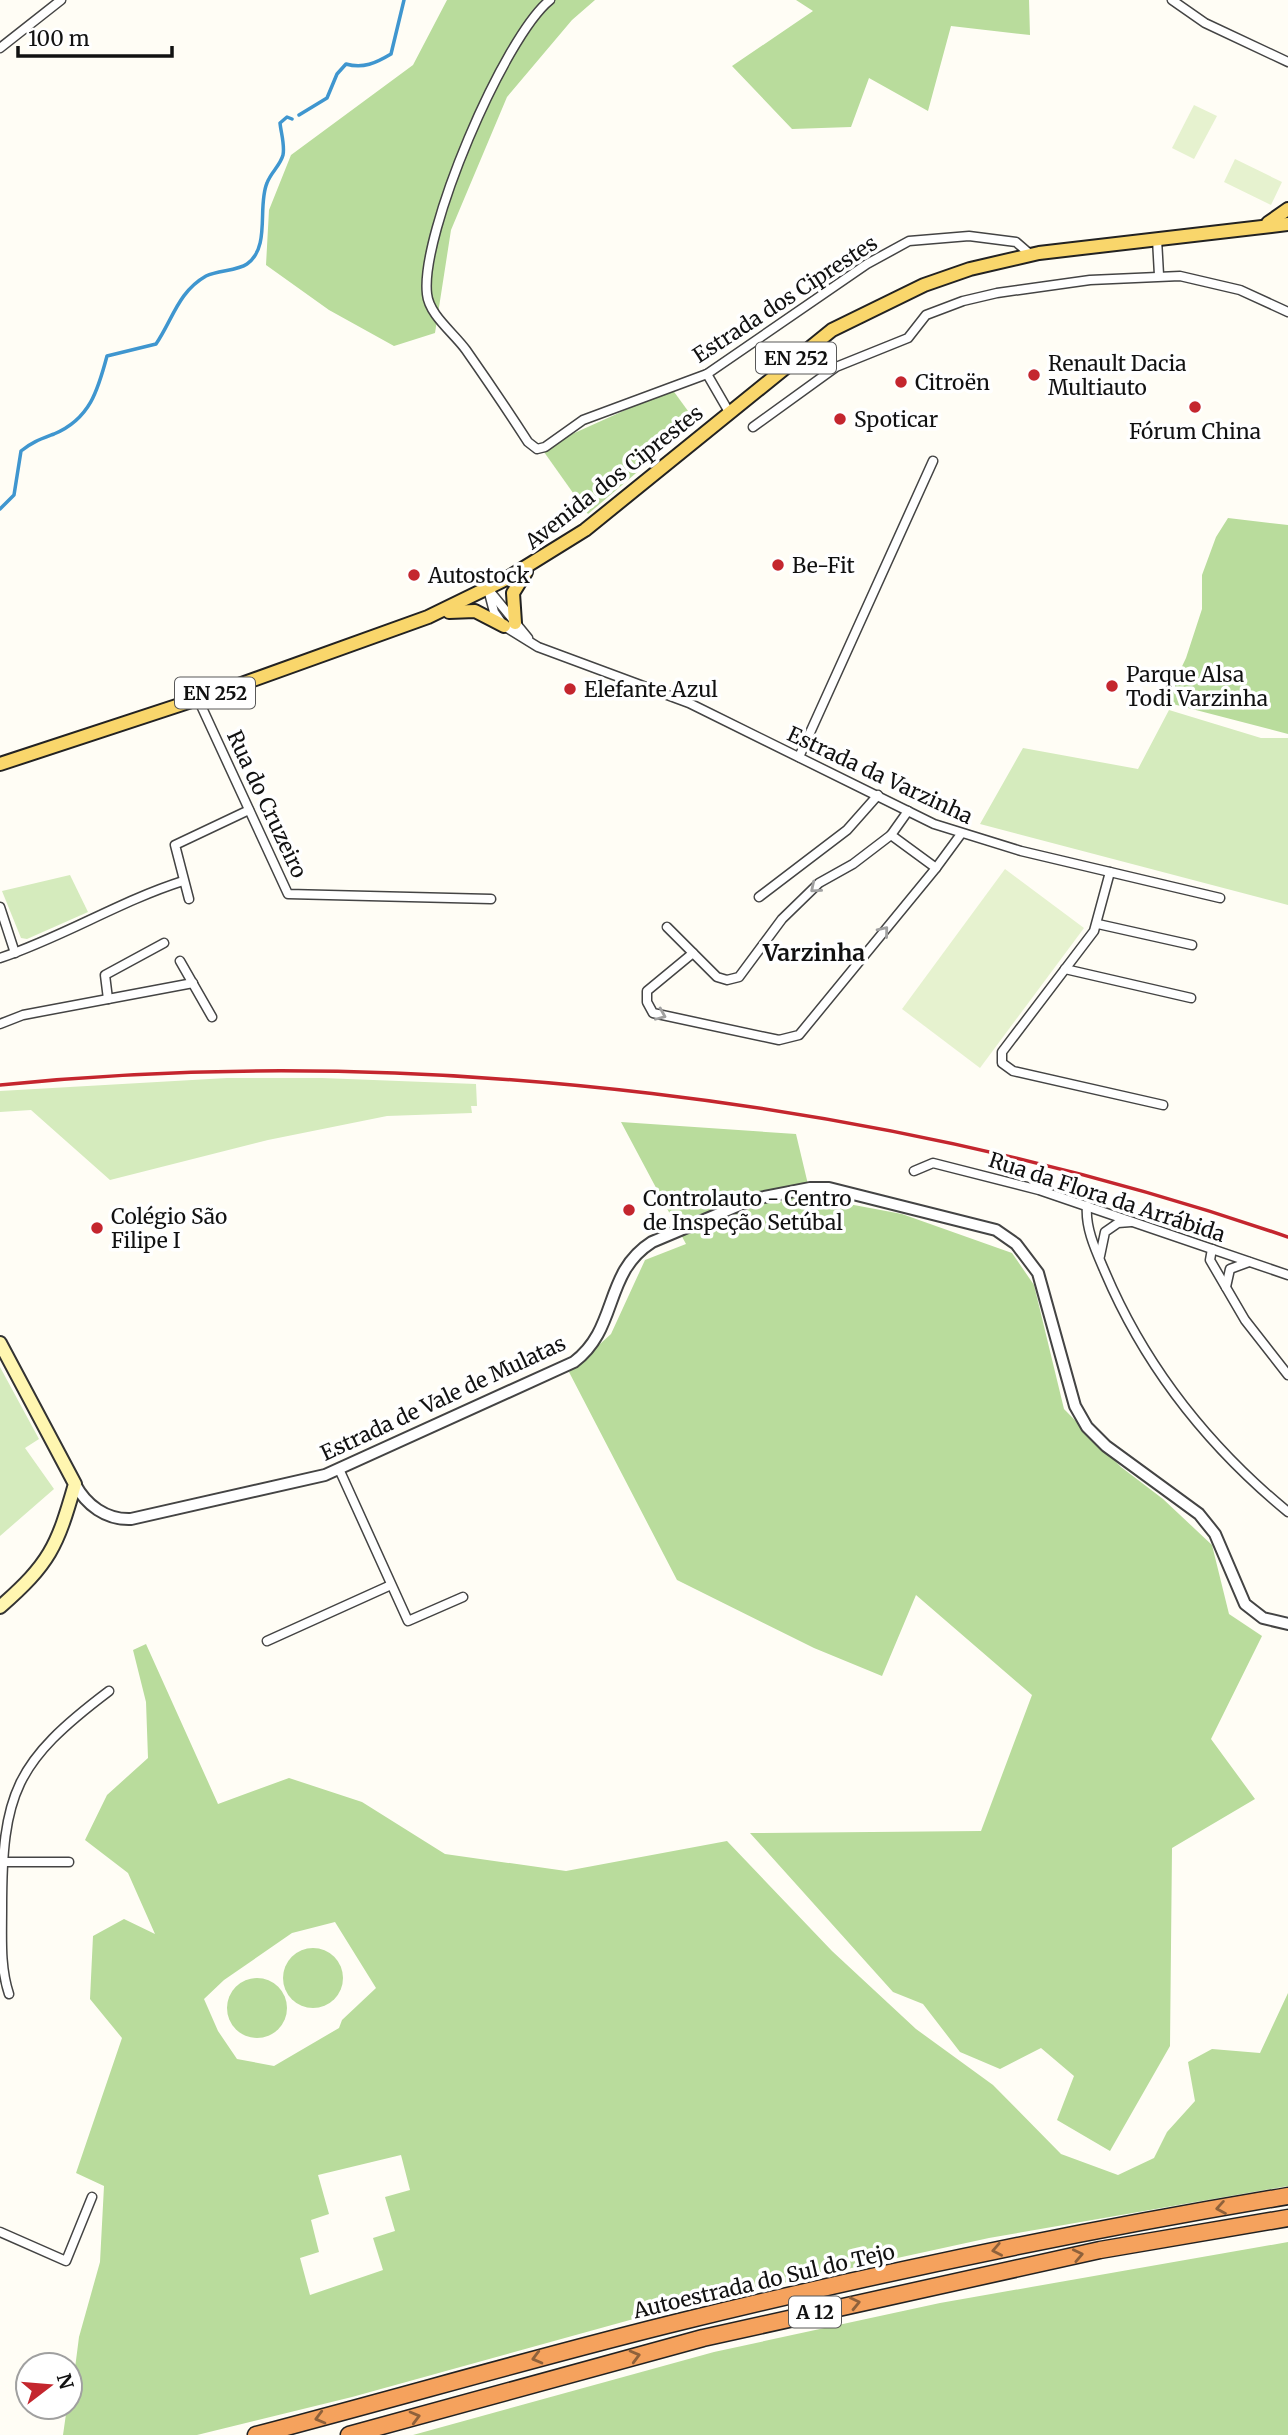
<svg xmlns="http://www.w3.org/2000/svg" width="1288" height="2435" viewBox="0 0 1288 2435" font-family="Merriweather,serif">
<style>
.green{fill:#d5ebbd}
.forest{fill:#b9dc9c;fill-rule:evenodd}
.pitch{fill:#e6f2cf}
.lines{fill:none;stroke-linecap:round;stroke-linejoin:round}
.stream{stroke:#3f96cf;stroke-width:3.5}
.minor-casing{stroke:#444;stroke-width:11}
.tertiary-casing{stroke:#444;stroke-width:14}
.secondary-casing{stroke:#333;stroke-width:16}
.primary-casing{stroke:#222;stroke-width:16}
.motorway-casing{stroke:#222;stroke-width:19}
.minor{stroke:#fff;stroke-width:8}
.tertiary{stroke:#fff;stroke-width:10}
.secondary{stroke:#fff6b0;stroke-width:12}
.primary{stroke:#f9d66b;stroke-width:12}
.motorway{stroke:#f5a25d;stroke-width:16}
.rail{stroke:#c4262e;stroke-width:3.5}
.oneway{stroke:#a0a0a0}
.oneway2{stroke:#8e613b}
.poi-dot{fill:#c4262e;stroke:#fff;stroke-width:2.5}
.labels{text-anchor:middle;dominant-baseline:central;stroke-width:7;stroke-linejoin:round;paint-order:stroke}
.shield{fill:#fff;stroke:#585858;stroke-width:2}
.shield-label{font-size:19px;font-weight:bold;fill:#111}
.street-label{font-size:21px;fill:#111;stroke:#fff}
.poi-label{font-size:21px;fill:#111;stroke:#fff;text-anchor:start}
.neighbourhood-label{font-size:23px;font-weight:bold;fill:#111;stroke:#fff}
</style>
<rect width="100%" height="100%" fill="#fffdf5"/>
<g class="green">
<polygon points="1169,710 1261,738 1288,738 1288,905 980,824 1023,748 1138,769"/>
<polygon points="70,875 88,912 27,939 21,938 2,891"/>
<polygon points="227,1078 322,1078 476,1084 477,1106 471,1106 472,1113 387,1116 268,1140 110,1180 31,1110 0,1112 0,1091"/>
<polygon points="0,1367 39,1439 25,1448 54,1489 0,1536"/>
</g>
<g class="forest">
<polygon points="447,0 595,0 572,20 507,97 451,230 435,333 394,346 329,310 266,265 269,210 291,155 413,65"/>
<polygon points="796,0 1029,0 1030,35 951,26 928,111 869,78 851,127 792,129 732,66 813,11"/>
<polygon points="672,389 696,422 588,514 544,452 570,435"/>
<polygon points="1228,518 1288,525 1288,734 1165,702 1186,658 1202,609 1202,575 1216,537"/>
<polygon points="621,1122 796,1134 811,1197 902,1214 1012,1253 1034,1285 1064,1409 1121,1467 1163,1499 1212,1545 1229,1614 1262,1636 1211,1739 1255,1799 1172,1848 1170,2046 1110,2151 1057,2120 1074,2076 1041,2048 1000,2069 960,2052 923,2004 893,1992 750,1833 981,1831 1032,1695 916,1595 882,1676 814,1648 677,1580 569,1372 611,1334 645,1260 686,1244"/>
<path d="M146 1644 218 1804 289 1778 362 1802 445 1854 566 1871 727 1841 832 1951 916 2029 993 2085 1061 2154 1118 2175 1154 2158 1167 2132 1195 2101 1188 2062 1212 2049 1260 2053 1288 1993V2186L989 2238 695 2302 352 2397 197 2435H63L67 2407H70L79 2337 100 2262 104 2186 76 2173 122 2038 90 1999 93 1936 124 1919 155 1934 128 1873 85 1840 107 1795 148 1758 146 1702 133 1650ZM335 1922 376 1988 342 2020 339 2028 274 2066 237 2059 218 2031 204 1999 224 1980 292 1933ZM401 2155 410 2190 385 2197 395 2231 373 2238 383 2270 310 2295 300 2258 319 2252 311 2220 329 2214 318 2175Z"/>
<circle cx="313" cy="1978" r="30"/>
<circle cx="257" cy="2008" r="30"/>
<polygon points="1288,2242 1288,2435 413,2435 714,2352 940,2303"/>
</g>
<g class="pitch">
<polygon points="1194,105 1217,116 1194,159 1172,148"/>
<polygon points="1235,159 1282,182 1271,205 1224,182"/>
<polygon points="1005,869 1084,928 980,1068 902,1009"/>
</g>
<g class="lines">
<g class="stream">
<path d="M299 115 327 98 337 74 346 64C363 69 376 63 391 54L404 0"/>
<path d="M0 509 14 495 21 451C32 442 41 439 54 434 90 419 98 390 107 356L156 344C173 319 178 292 206 276 218 270 237 271 247 264 271 247 257 206 267 183 271 172 280 166 283 155 285 145 281 133 280 123L287 117 292 119"/>
</g>
<g class="minor-casing">
<g id="minor">
<path d="M550 0C504 37 420 234 427 294 429 315 454 333 466 350 487 380 508 411 528 442L537 449 545 447 583 420 707 374 867 264 909 241 969 236 1016 242 1031 255"/>
<polyline points="1172,0 1205,23 1288,62"/>
<polyline points="0,48 61,0"/>
<polyline points="1157,239 1159,275"/>
<polyline points="707,374 729,412"/>
<polyline points="753,427 836,367 908,338 926,315 963,301 997,293 1090,280 1180,276 1240,290 1288,312"/>
<polyline points="488,589 494,612 504,626 538,647 689,703 934,824 1021,851 1220,898"/>
<polyline points="488,589 528,638"/>
<polyline points="198,699 288,894 491,899"/>
<polyline points="799,757 933,461"/>
<polyline points="908,811 891,835 936,868 961,834"/>
<polyline points="1110,872 1094,931 1002,1052 1002,1063 1013,1071 1163,1105"/>
<polyline points="759,897 847,830 878,795"/>
<polyline points="189,899 175,845 249,810"/>
<polyline points="0,907 15,953"/>
<polyline points="1098,924 1192,945"/>
<polyline points="667,927 717,977 727,980 739,977 782,919 819,883 853,864 891,835"/>
<polyline points="693,953 647,991 647,1002 653,1013 779,1040 799,1035 936,868"/>
<path d="M0 958C63 937 120 901 183 881"/>
<polyline points="180,961 212,1017"/>
<polyline points="1065,969 1191,998"/>
<polyline points="108,999 105,975 164,943"/>
<polyline points="0,1024 23,1015 193,983"/>
<polyline points="914,1171 933,1163 1039,1190 1288,1275"/>
<path d="M1087 1206C1085 1228 1096 1251 1105 1272 1145 1366 1209 1447 1288 1512"/>
<polyline points="1212,1249 1210,1260 1245,1320 1288,1375"/>
<polyline points="1100,1256 1105,1232 1118,1223 1131,1222"/>
<polyline points="1226,1287 1230,1269 1249,1262"/>
<polyline points="339,1469 408,1621 463,1597"/>
<polyline points="267,1641 391,1585"/>
<polyline points="0,1862 69,1862"/>
<path d="M9 1994C0 1967 2 1938 2 1909 2 1793 15 1762 109 1691"/>
<polyline points="0,2232 66,2261 92,2197"/>
</g>
</g>
<g class="tertiary-casing">
<path id="tertiary" d="M75 1484C86 1505 106 1520 131 1519L325 1475 574 1362C619 1328 603 1273 652 1242L754 1199 810 1188H829L996 1230 1016 1244 1038 1273 1075 1406 1087 1427 1106 1446 1199 1514 1215 1534 1245 1604 1263 1618 1288 1624"/>
</g>
<g class="secondary-casing">
<path id="secondary" d="M0 1343 75 1484C57 1547 50 1563 0 1607"/>
</g>
<g class="primary-casing">
<g id="primary">
<polyline points="1268,223 1288,209"/>
<polyline points="449,612 475,611 504,626"/>
<polyline points="515,623 513,593 526,572"/>
<polyline points="0,764 222,691 428,617 506,579 585,530 832,330 924,285 970,269 1039,253 1288,224"/>
</g>
</g>
<g class="motorway-casing">
<g id="motorway">
<path d="M256 2435C398 2398 540 2356 683 2321 883 2272 1085 2230 1288 2196"/>
<polyline points="349,2435 703,2338 1100,2250 1288,2218"/>
</g>
</g>
<use href="#minor" class="minor"/>
<use href="#tertiary" class="tertiary"/>
<use href="#secondary" class="secondary"/>
<use href="#primary" class="primary"/>
<use href="#motorway" class="motorway"/>
<path class="rail" d="M0 1085C419 1042 890 1100 1288 1237"/>
</g>
<defs><path id="oneway-chevron" d="M-2-3.5L2.5 0L-2 3.5" fill="none" stroke-width="1.6" stroke-linecap="round" stroke-linejoin="round" transform="scale(1.75)"/></defs>
<g class="oneway">
<use href="#oneway-chevron" transform="translate(815 888) rotate(140)"/>
<use href="#oneway-chevron" transform="translate(884 931) rotate(-51)"/>
<use href="#oneway-chevron" transform="translate(661 1015) rotate(23)"/>
</g>
<g class="oneway2">
<use href="#oneway-chevron" transform="translate(1221 2208) rotate(170)"/>
<use href="#oneway-chevron" transform="translate(997 2250) rotate(169)"/>
<use href="#oneway-chevron" transform="translate(1078 2255) rotate(-12)"/>
<use href="#oneway-chevron" transform="translate(855 2303) rotate(-13)"/>
<use href="#oneway-chevron" transform="translate(635 2356) rotate(-15)"/>
<use href="#oneway-chevron" transform="translate(537 2358) rotate(165)"/>
<use href="#oneway-chevron" transform="translate(415 2417) rotate(-15)"/>
<use href="#oneway-chevron" transform="translate(320 2418) rotate(165)"/>
</g>
<g class="poi-dot">
<circle cx="1034" cy="375" r="7"/>
<circle cx="901" cy="382" r="7"/>
<circle cx="1195" cy="407" r="7"/>
<circle cx="840" cy="419" r="7"/>
<circle cx="778" cy="565" r="7"/>
<circle cx="414" cy="575" r="7"/>
<circle cx="1112" cy="686" r="7"/>
<circle cx="570" cy="689" r="7"/>
<circle cx="629" cy="1210" r="7"/>
<circle cx="97" cy="1228" r="7"/>
</g>
<g class="labels">
<g class="shield">
<rect x="756" y="342.5" width="80" height="31" rx="5"/>
<rect x="175" y="677.5" width="80" height="31" rx="5"/>
<rect x="789" y="2296.5" width="52" height="31" rx="5"/>
</g>
<g class="shield-label">
<text x="796" y="358">EN 252</text>
<text x="215" y="693">EN 252</text>
<text x="815" y="2312">A 12</text>
</g>
<g class="street-label">
<text transform="translate(785 299) rotate(-33)">Estrada dos Ciprestes</text>
<text transform="translate(614 477) rotate(-38)">Avenida dos Ciprestes</text>
<text transform="translate(880 775) rotate(25)">Estrada da Varzinha</text>
<text transform="translate(267 804) rotate(65)">Rua do Cruzeiro</text>
<text transform="translate(1107 1197) rotate(18)">Rua da Flora da Arrábida</text>
<text transform="translate(443 1398) rotate(-25)">Estrada de Vale de Mulatas</text>
<text transform="translate(764 2281) rotate(-13)">Autoestrada do Sul do Tejo</text>
</g>
<g class="poi-label">
<text x="1048" y="363">Renault Dacia<tspan x="1048" dy="24">Multiauto</tspan></text>
<text x="915" y="382">Citroën</text>
<text x="854" y="419">Spoticar</text>
<text x="1195" y="431" text-anchor="middle">Fórum China</text>
<text x="792" y="565">Be-Fit</text>
<text x="428" y="575">Autostock</text>
<text x="1126" y="674">Parque Alsa<tspan x="1126" dy="24">Todi Varzinha</tspan></text>
<text x="584" y="689">Elefante Azul</text>
<text x="643" y="1198">Controlauto - Centro<tspan x="643" dy="24">de Inspeção Setúbal</tspan></text>
<text x="111" y="1216">Colégio São<tspan x="111" dy="24">Filipe I</tspan></text>
</g>
<g class="neighbourhood-label">
<text x="814" y="952">Varzinha</text>
</g>
</g>
<g transform="translate(49 2386) rotate(74)"><circle r="33" fill="#ffffff" stroke="#a0a0a0" stroke-width="2"/>
<path d="M0-5L12 26L0 18L-12 26Z" fill="#c4262e"/>
<text y="-10" font-size="19" font-weight="bold" text-anchor="middle" fill="#111111">N</text>
</g>
<path d="M18 46v10h154v-10" fill="none" stroke="#111111" stroke-width="3.5"/>
<text x="28" y="46" font-size="21" fill="#111111" stroke="#ffffff" stroke-width="5" paint-order="stroke">100 m</text>
</svg>
